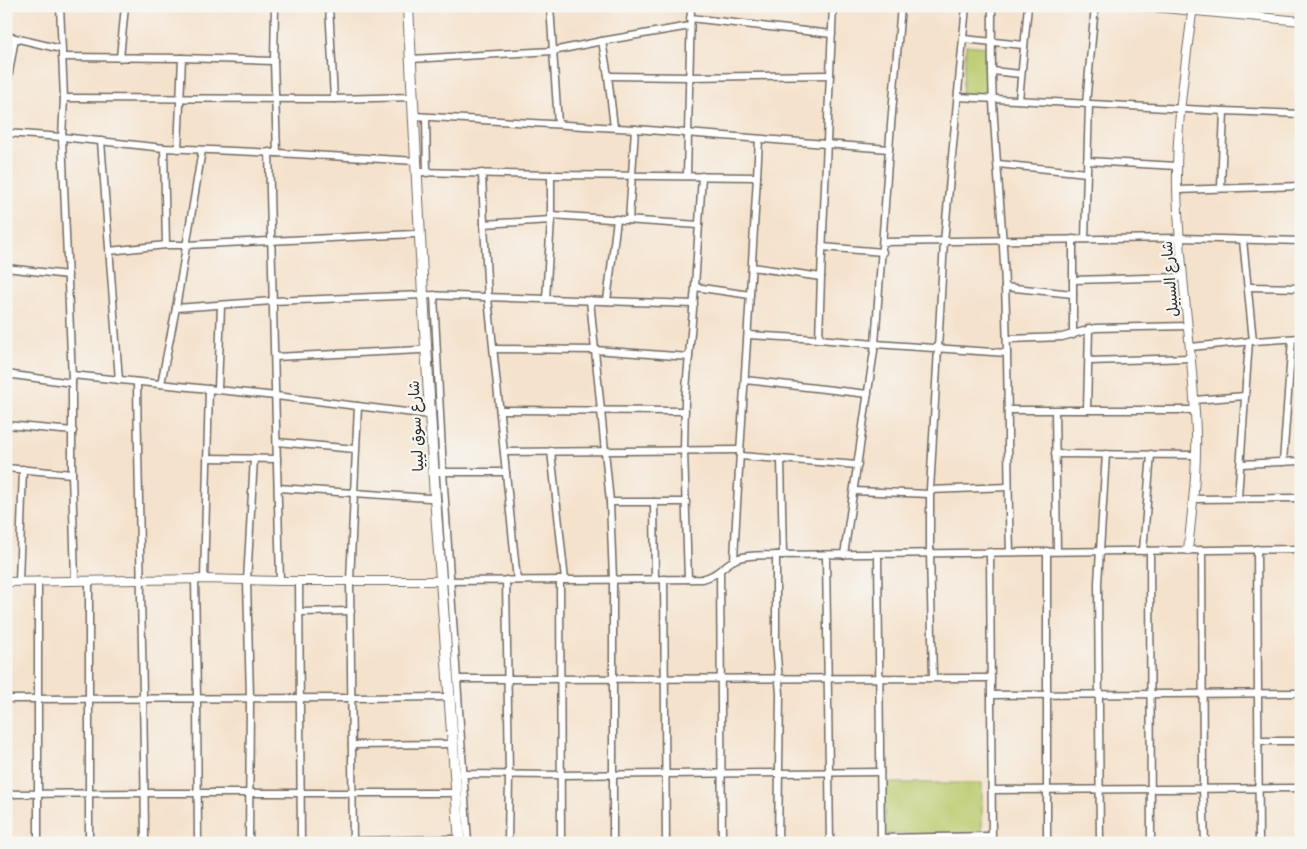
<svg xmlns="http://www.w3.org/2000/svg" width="1307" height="849" viewBox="0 0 1307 849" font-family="Sriracha,'Playpen Sans Arabic',sans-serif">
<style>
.green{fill:#baca6d;stroke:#727a4c}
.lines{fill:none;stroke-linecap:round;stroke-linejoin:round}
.minor-casing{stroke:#726b63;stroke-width:9}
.tertiary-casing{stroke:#726b63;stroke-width:10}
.primary-casing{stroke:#726b63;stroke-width:12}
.minor{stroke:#fff;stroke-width:6}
.tertiary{stroke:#fff;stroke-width:8}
.primary{stroke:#fff;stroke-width:10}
.labels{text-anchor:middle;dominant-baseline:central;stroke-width:4.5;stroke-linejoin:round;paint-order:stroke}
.street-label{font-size:15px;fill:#2b2b2b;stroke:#f6f6f2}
</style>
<rect width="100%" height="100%" fill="#f6f6f2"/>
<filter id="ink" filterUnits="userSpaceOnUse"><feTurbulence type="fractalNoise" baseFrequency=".02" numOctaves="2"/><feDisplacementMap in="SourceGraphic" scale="10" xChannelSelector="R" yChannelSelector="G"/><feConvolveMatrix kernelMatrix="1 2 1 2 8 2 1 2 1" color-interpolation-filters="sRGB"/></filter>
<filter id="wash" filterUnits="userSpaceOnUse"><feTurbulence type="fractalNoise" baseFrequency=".0096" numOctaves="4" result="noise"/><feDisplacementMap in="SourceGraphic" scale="20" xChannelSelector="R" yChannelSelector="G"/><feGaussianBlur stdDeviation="1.12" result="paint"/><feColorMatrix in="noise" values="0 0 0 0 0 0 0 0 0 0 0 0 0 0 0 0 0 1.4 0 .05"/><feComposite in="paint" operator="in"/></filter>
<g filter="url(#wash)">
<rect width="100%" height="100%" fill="#f5e2cc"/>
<g class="green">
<polygon points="966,45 989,47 989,97 962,95"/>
<polygon points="884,783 982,783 982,834 885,834"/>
</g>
</g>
<g filter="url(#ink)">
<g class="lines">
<g class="minor-casing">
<g id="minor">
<polyline points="60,6 64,98 62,137 72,379 72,474 75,581"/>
<polyline points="275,6 274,61 277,153"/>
<polyline points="329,6 334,99"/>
<polyline points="373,6 402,8"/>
<polyline points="550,6 558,124"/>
<path d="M992 6C992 38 991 70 993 101 996 163 1003 225 1005 287 1009 375 1007 464 1010 552"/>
<polyline points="1254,17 1255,6"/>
<polyline points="690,18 832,34"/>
<polyline points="6,36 61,49"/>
<polyline points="963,39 1024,45"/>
<polyline points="602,41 608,76 614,127"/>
<polyline points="62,57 182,58 274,61"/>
<polyline points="120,58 125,6"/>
<polyline points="411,59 553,51 602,41 690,26"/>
<polyline points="992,71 1021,74"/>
<polyline points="608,76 689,77 830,75"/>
<polyline points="6,90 15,38"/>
<polyline points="958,97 1224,111 1301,114"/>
<polyline points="64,98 334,99 413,97"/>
<polyline points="1019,100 1028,6"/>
<polyline points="1086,104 1095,6"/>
<polyline points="414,116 635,129 889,149"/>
<polyline points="426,117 427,173"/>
<polyline points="6,133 62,137 164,148 277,153 417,161"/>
<polyline points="101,141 119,380"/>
<polyline points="164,148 166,245"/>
<polyline points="178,149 182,58"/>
<polyline points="269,152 280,581"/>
<polyline points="1087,161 1177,166"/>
<polyline points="998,164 1087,173"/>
<polyline points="417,172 551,175 757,177"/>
<polyline points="482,173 484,224 488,298 517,580"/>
<polyline points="687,176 691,6"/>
<polyline points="1221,188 1224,111"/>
<polyline points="1177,190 1301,186"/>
<polyline points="551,215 699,225"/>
<polyline points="629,220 635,129"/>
<polyline points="484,224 551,220"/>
<polyline points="1073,239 1073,335"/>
<polyline points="1085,239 1089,104"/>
<polyline points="1243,240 1253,341"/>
<polyline points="883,242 1180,238 1301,241"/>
<polyline points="822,247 883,252"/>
<polyline points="109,251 166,245 186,245 414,234"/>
<polyline points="752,267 821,277"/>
<polyline points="6,268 68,275"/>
<polyline points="1073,280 1183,277"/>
<polyline points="695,287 750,295"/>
<polyline points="1005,287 1073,294"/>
<polyline points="1248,287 1301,288"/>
<polyline points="434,295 443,472 468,843"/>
<polyline points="546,299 551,220 551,175"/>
<polyline points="590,300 605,451 610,502 613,579 613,843"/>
<polyline points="607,301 617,219"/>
<polyline points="176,308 273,301 423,295 694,304"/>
<polyline points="748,335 819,339 875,344 1007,353"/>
<polyline points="819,339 821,277 833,6"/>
<polyline points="1007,339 1062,337 1095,328 1188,326"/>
<polyline points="1190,347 1253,341 1301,338"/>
<polyline points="494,349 595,350 689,357"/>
<polyline points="275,357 420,350"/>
<polyline points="1089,361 1191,358"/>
<polyline points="6,374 72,383"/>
<polyline points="72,375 276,396 430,415"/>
<polyline points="745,380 868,394"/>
<path d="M137 382C139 536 144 689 145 843"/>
<polyline points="161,384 176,308 202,150"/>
<polyline points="218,389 221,306"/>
<polyline points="1194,400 1245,396"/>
<polyline points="500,410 685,411"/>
<polyline points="1008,410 1195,410"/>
<polyline points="1087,410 1089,328"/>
<polyline points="1055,411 1057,551"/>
<polyline points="6,425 73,431"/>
<polyline points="277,442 355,449"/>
<polyline points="551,451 565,580"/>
<polyline points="504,452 740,450"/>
<polyline points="1055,454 1196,455"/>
<polyline points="740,456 858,465"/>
<polyline points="207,458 277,459"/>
<polyline points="781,459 783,555"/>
<polyline points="1283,462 1292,339"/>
<polyline points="1241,464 1301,461"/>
<polyline points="6,468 72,474"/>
<polyline points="434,472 506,472"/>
<polyline points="278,488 429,498"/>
<polyline points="930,490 1008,487"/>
<polyline points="854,491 930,494"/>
<polyline points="1238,497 1249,341"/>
<polyline points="1193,499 1301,498"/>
<polyline points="610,502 686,502"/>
<polyline points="654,502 655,579"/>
<polyline points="1257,549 1259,843"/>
<polyline points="1202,550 1203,788 1205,843"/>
<polyline points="1047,551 1047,843"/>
<polyline points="1143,551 1151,454"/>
<polyline points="1150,551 1151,843"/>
<polyline points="990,552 992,843"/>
<polyline points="776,555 776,644 780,694 778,843"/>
<polyline points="826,555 830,843"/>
<polyline points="844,555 875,344 889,149 901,6"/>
<polyline points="878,555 881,843"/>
<path d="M734 560C741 419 752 279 759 139"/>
<polyline points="720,571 722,843"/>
<polyline points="195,579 197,698 198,843"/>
<polyline points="204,579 209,389"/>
<polyline points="664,579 666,843"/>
<polyline points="688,579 684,450 685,401 695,287 702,176"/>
<polyline points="506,580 509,775 508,843"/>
<polyline points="560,580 561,843"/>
<polyline points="38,581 38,843"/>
<polyline points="89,581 89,843"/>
<polyline points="299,581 301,843"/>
<path d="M441 581 702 579C719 575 723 565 736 559 748 554 764 556 776 555L1301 549"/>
<polyline points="19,582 23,469"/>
<polyline points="300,612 351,611"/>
<polyline points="933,677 930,554 930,490 944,242 966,6"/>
<polyline points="457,679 991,678"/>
<polyline points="991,695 1301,693"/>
<polyline points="6,699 352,698 444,697"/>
<polyline points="1258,741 1301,741"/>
<polyline points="352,745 447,744"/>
<polyline points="461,774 561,775 880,772"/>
<polyline points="992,790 1301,788"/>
<polyline points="6,794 145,793 450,793"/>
<polyline points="881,838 992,836"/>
<polyline points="353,841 453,839"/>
<polyline points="249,843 250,698 247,581 254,458"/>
<polyline points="353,843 350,581 358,406"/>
<polyline points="1100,843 1098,583 1106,454"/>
</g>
</g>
<g class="tertiary-casing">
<g id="tertiary">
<polyline points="1142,6 1301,21"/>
<path d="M1188 550C1192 511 1197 472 1196 433 1193 351 1179 269 1177 187 1176 127 1185 66 1193 6"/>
<polyline points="6,582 204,579 280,581 441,581"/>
</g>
</g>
<g class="primary-casing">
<polyline id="primary" points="408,6 423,295 435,497 460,843"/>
</g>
<use href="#minor" class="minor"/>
<use href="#tertiary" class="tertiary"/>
<use href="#primary" class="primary"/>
</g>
</g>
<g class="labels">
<g class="street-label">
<text transform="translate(1170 279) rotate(-95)">شارع السبيل</text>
<text transform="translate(416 426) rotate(-93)">شارع سوق ليبيا</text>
</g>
</g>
<rect width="1307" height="849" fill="none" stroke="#f6f6f2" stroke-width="25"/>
</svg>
